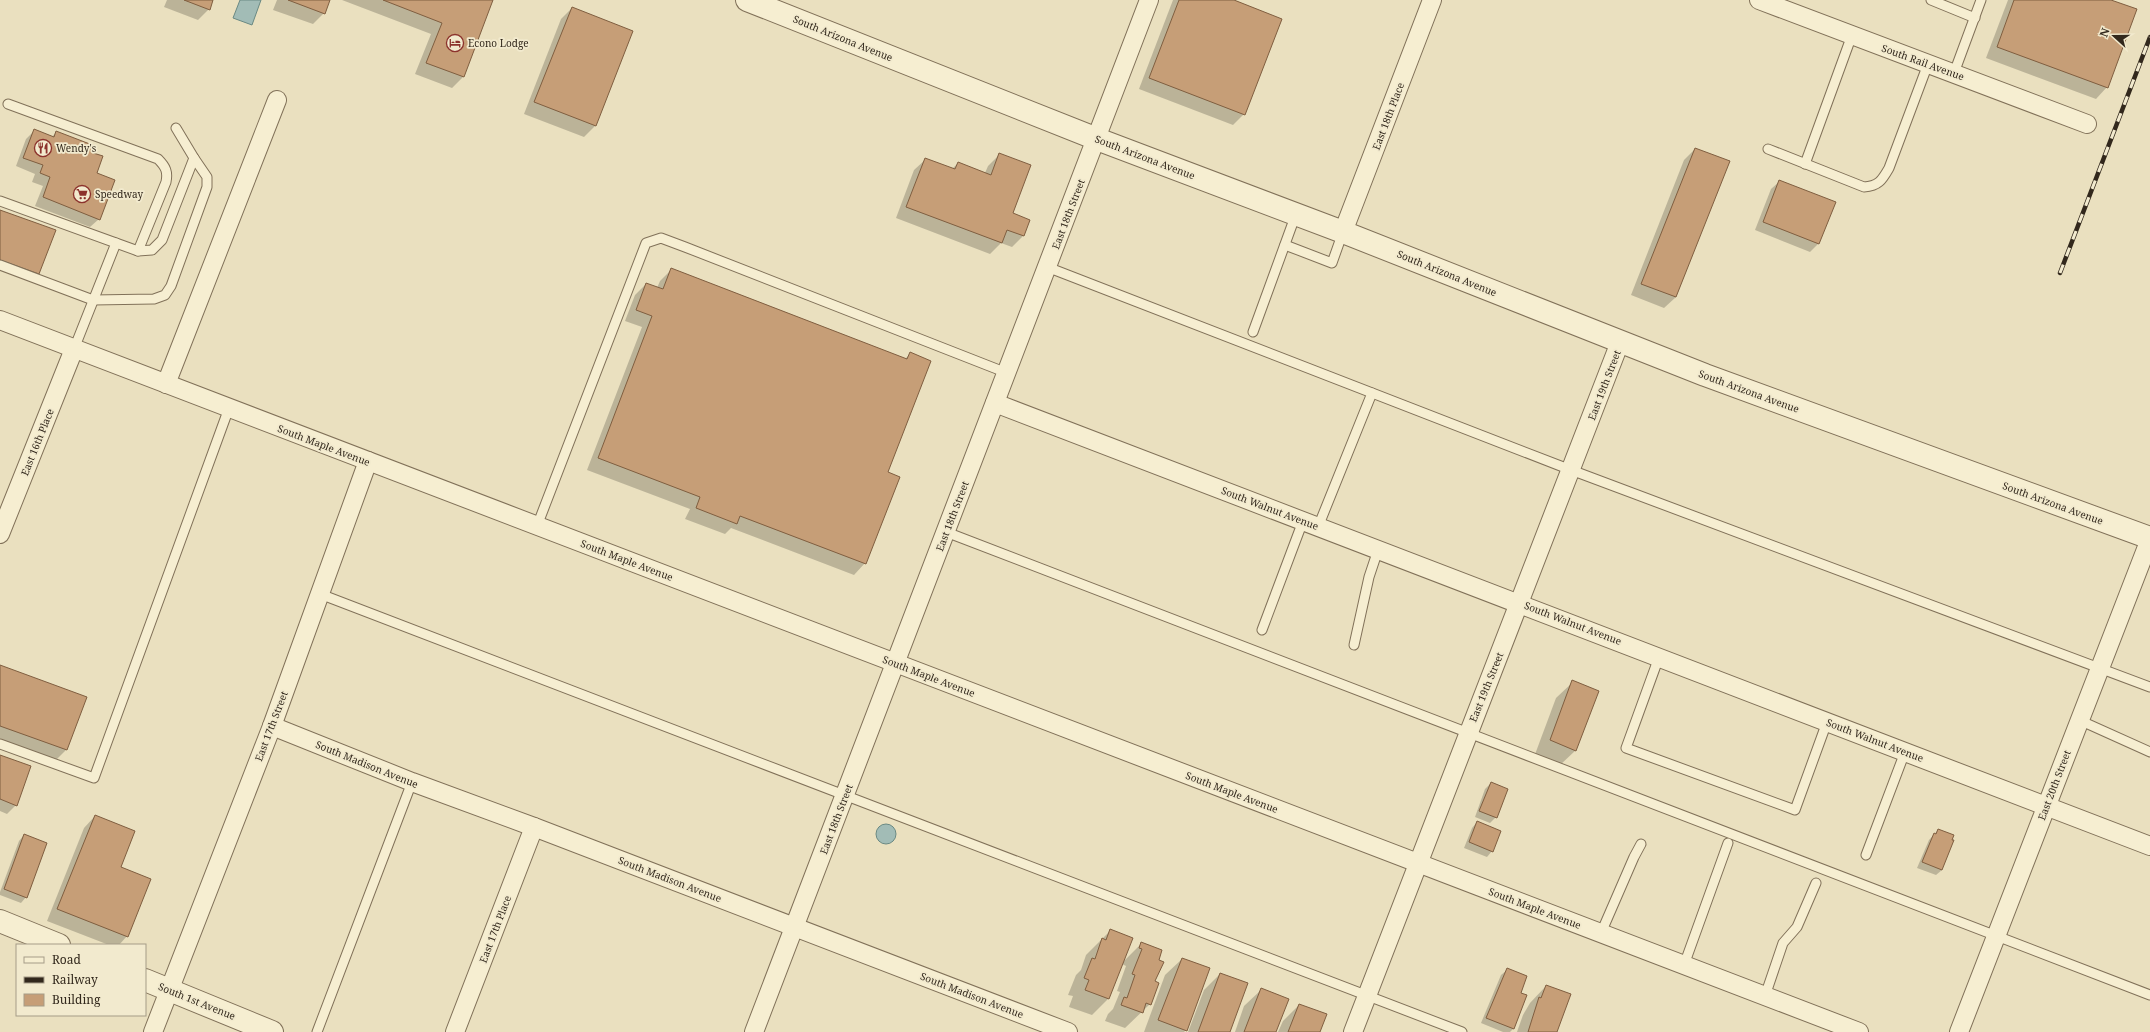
<svg xmlns="http://www.w3.org/2000/svg" width="2150" height="1032" viewBox="0 0 2150 1032" font-family="'Noto Serif',serif">
<style>
.water{fill:#a2bcb6;stroke:#6a8983}
.shadow{fill:#0003}
.building{fill:#c69e77;stroke:#7f5e40}
.lines{fill:none;stroke-linecap:round;stroke-linejoin:round}
.service-casing{stroke:#817159;stroke-width:11}
.minor-casing{stroke:#817159;stroke-width:20}
.tertiary-casing{stroke:#817159;stroke-width:24}
.service{stroke:#f6eed1;stroke-width:9}
.minor{stroke:#f6eed1;stroke-width:18}
.tertiary{stroke:#f6eed1;stroke-width:22}
.rail-casing{stroke:#32281c;stroke-width:4.5}
.rail{stroke:#f2eace;stroke-width:3;stroke-dasharray:9;stroke-linecap:butt}
.labels{text-anchor:middle;dominant-baseline:central;stroke-width:3.5;stroke-linejoin:round;paint-order:stroke}
.street-label{font-size:10px;fill:#32281c;stroke:#f2eace}
.poi-label{font-size:10px;fill:#32281c;stroke:#f2eace;text-anchor:start}
</style>
<rect width="100%" height="100%" fill="#eae0bf"/>
<g class="water">
<polygon points="240,0 261,0 252,25 233,18"/>
<circle cx="886" cy="834" r="10"/>
</g>
<g class="shadow">
<polygon points="167,0 212,0 209,9 198,20 164,7"/>
<polygon points="277,0 329,0 324,13 313,24 273,10"/>
<polygon points="342,0 492,0 463,77 452,88 415,74 431,34"/>
<polygon points="1173,0 1231,0 1244,114 1233,125 1139,89"/>
<polygon points="2008,0 2108,0 2107,87 2096,99 1986,58"/>
<polygon points="572,8 595,126 584,137 524,114 561,19"/>
<polygon points="35,130 52,137 56,132 92,153 99,219 90,227 35,206 43,186 32,182 35,174 16,166 26,139"/>
<polygon points="1695,149 1728,162 1676,297 1664,308 1631,295 1684,160"/>
<polygon points="1000,154 1012,214 1023,236 1012,247 1001,243 990,254 896,218 914,170 926,159 952,169 958,163 985,173 988,166"/>
<polygon points="1780,181 1819,243 1810,252 1755,230 1771,189"/>
<polygon points="0,211 54,231 36,276 0,263"/>
<polygon points="671,270 905,359 910,354 887,473 865,563 854,575 731,528 725,534 685,519 690,509 587,470 642,327 625,321 635,295 646,284 657,288 660,281"/>
<polygon points="0,666 66,750 55,761 0,741"/>
<polygon points="1573,682 1576,750 1559,766 1534,757 1556,698"/>
<polygon points="0,756 16,805 7,814 0,811"/>
<polygon points="1491,783 1496,817 1490,823 1475,817 1485,789"/>
<polygon points="95,816 127,936 119,945 109,945 47,921 84,828"/>
<polygon points="1477,822 1492,851 1487,857 1464,848 1472,828"/>
<polygon points="1938,830 1942,870 1936,875 1917,868 1929,840"/>
<polygon points="24,835 26,897 21,903 0,895 0,892 19,841"/>
<polygon points="1111,930 1123,962 1141,944 1153,982 1150,1004 1125,1028 1105,1021 1108,1014 1113,1009 1120,992 1117,991 1126,966 1122,964 1108,999 1092,1015 1069,1007 1073,996 1068,995 1076,975 1081,970 1086,955"/>
<polygon points="1182,959 1186,1030 1184,1032 1144,1032 1165,975"/>
<polygon points="1507,970 1520,993 1514,1028 1510,1032 1503,1032 1481,1023 1501,975"/>
<polygon points="1220,974 1229,1032 1188,1032 1204,990"/>
<polygon points="1546,986 1556,1032 1517,1032 1523,1015 1530,1003"/>
<polygon points="1261,990 1275,1032 1235,1032 1244,1006"/>
<polygon points="1299,1005 1319,1032 1278,1032 1283,1021"/>
</g>
<g class="building">
<polygon points="184,0 213,0 210,10"/>
<polygon points="288,0 330,0 325,14"/>
<polygon points="383,0 493,0 464,77 426,63 442,23"/>
<polygon points="1179,0 1234,0 1282,19 1245,115 1149,78"/>
<polygon points="2014,0 2111,0 2137,9 2108,88 1997,47"/>
<polygon points="572,7 633,31 596,126 534,102"/>
<polygon points="34,129 54,137 56,131 95,146 93,153 103,156 97,173 115,180 100,220 43,197 50,177 40,173 43,165 23,158"/>
<polygon points="1695,148 1730,161 1676,297 1641,284"/>
<polygon points="999,153 1031,165 1013,213 1030,220 1024,236 1007,230 1002,243 906,207 925,158 955,169 958,162 991,175"/>
<polygon points="1779,180 1836,202 1819,244 1763,222"/>
<polygon points="0,210 56,230 39,274 0,260"/>
<polygon points="671,268 907,359 910,352 931,361 888,472 900,477 866,564 740,516 737,524 696,508 700,497 598,458 652,316 636,310 646,283 663,289"/>
<polygon points="0,665 87,697 67,750 0,726"/>
<polygon points="1572,680 1599,691 1576,751 1550,740"/>
<polygon points="0,755 31,766 17,806 0,799"/>
<polygon points="1491,782 1508,789 1497,818 1479,811"/>
<polygon points="95,815 135,831 121,867 151,879 128,937 57,909"/>
<polygon points="1477,821 1501,831 1493,852 1469,842"/>
<polygon points="1938,829 1954,835 1952,840 1954,840 1942,870 1922,862 1934,833 1936,834"/>
<polygon points="24,834 47,843 27,898 4,889"/>
<polygon points="1110,929 1133,938 1109,999 1085,990 1089,980 1084,978 1092,958 1095,959 1102,938 1106,940"/>
<polygon points="1141,942 1162,950 1159,960 1164,962 1155,981 1159,983 1151,1005 1146,1003 1143,1013 1121,1005 1124,997 1127,998 1135,975 1132,974 1142,949 1139,948"/>
<polygon points="1182,958 1210,968 1187,1031 1158,1020"/>
<polygon points="1507,968 1527,976 1521,993 1527,995 1514,1029 1486,1018"/>
<polygon points="1220,973 1248,983 1230,1032 1198,1032"/>
<polygon points="1546,985 1571,994 1557,1032 1528,1032 1539,997 1541,998"/>
<polygon points="1261,988 1289,999 1276,1032 1244,1032"/>
<polygon points="1299,1004 1327,1014 1320,1032 1288,1032"/>
</g>
<g class="lines">
<g class="service-casing">
<g id="service">
<polyline points="1931,0 1975,18"/>
<polyline points="1954,73 1981,0"/>
<path d="M8 104 158 159C166 167 168 172 166 182L138 251"/>
<path d="M1768 149 1864 187C1879 186 1882 180 1889 168L1928 64"/>
<polyline points="1805,164 1852,35"/>
<polyline points="0,201 138,251 152,250 162,240 194,158 176,128"/>
<polyline points="1285,245 1332,263 1343,232"/>
<polyline points="0,265 93,300 154,299 165,295 171,286 207,187 207,177 194,158"/>
<polyline points="1047,267 1571,470 2150,687"/>
<polyline points="1253,332 1296,214"/>
<polyline points="74,349 116,243"/>
<polyline points="537,526 646,243 661,238 685,247 1007,373"/>
<polyline points="1318,527 1372,393"/>
<polyline points="946,532 2150,995"/>
<polyline points="320,594 1462,1032"/>
<polyline points="1262,630 1303,521"/>
<polyline points="1354,645 1369,577 1378,550"/>
<polyline points="1659,657 1626,748 1795,810 1827,722"/>
<polyline points="2079,720 2150,752"/>
<polyline points="0,744 94,778 229,408"/>
<polyline points="1866,855 1905,752"/>
<polyline points="1601,933 1634,857 1641,844"/>
<polyline points="1684,965 1728,843"/>
<polyline points="1765,996 1783,943 1797,927 1816,883"/>
<polyline points="317,1032 412,782"/>
</g>
</g>
<g class="minor-casing">
<g id="minor">
<polyline points="1759,0 2087,124"/>
<polyline points="1343,232 1432,0"/>
<polyline points="0,320 1859,1032"/>
<polyline points="166,384 277,100"/>
<polyline points="995,403 2150,846"/>
<polyline points="0,534 74,349"/>
<polyline points="272,726 412,782 534,827 1068,1032"/>
<polyline points="153,1032 272,726 368,461"/>
<polyline points="455,1032 534,827"/>
<polyline points="754,1032 1149,0"/>
<polyline points="1353,1032 1620,342"/>
<polyline points="1959,1032 2150,539"/>
</g>
</g>
<g class="tertiary-casing">
<g id="tertiary">
<polyline points="747,0 1097,139 1343,232 1705,375 2150,538"/>
<polyline points="0,921 59,945"/>
<polyline points="145,980 272,1032"/>
</g>
</g>
<use href="#service" class="service"/>
<use href="#minor" class="minor"/>
<use href="#tertiary" class="tertiary"/>
<g class="rail-casing">
<polyline id="rail" points="2060,273 2150,37"/>
</g>
<use href="#rail" class="rail"/>
</g>
<defs>
<g id="hotel-ring" transform="scale(0.9)"><circle r="9.5" fill="#f2eace" stroke="#8c332d" stroke-width="1.5"/><path d="M-6-4.5h1.5V1H6V5H4.5V3h-9V5H-6ZM-4 0a1.8 1.8 0 1 1 3.6 0ZM.5 0V-2.5h3Q6-2.5 6 0Z" fill="#8c332d"/></g>
<g id="restaurant-ring" transform="scale(0.9)"><circle r="9.5" fill="#f2eace" stroke="#8c332d" stroke-width="1.5"/><path d="M-5-6h1v4h1v-4h1v4h1v-4h1v5L-1.5 .5V6h-2V.5L-5-1ZM5-6V6H3V1.5H1.5Q1.5-4 5-6Z" fill="#8c332d"/></g>
<g id="supermarket-ring" transform="scale(0.9)"><circle r="9.5" fill="#f2eace" stroke="#8c332d" stroke-width="1.5"/><path d="M-6-5.5h2.5l.6 2H6L4.5 2H-2.5L-4.4-4H-6ZM-1.5 3.2a1.3 1.3 0 1 0 .1 0ZM3 3.2a1.3 1.3 0 1 0 .1 0Z" fill="#8c332d"/></g>
</defs>
<g fill-rule="evenodd">
<use href="#hotel-ring" x="455" y="43"/>
<use href="#restaurant-ring" x="43" y="148"/>
<use href="#supermarket-ring" x="82" y="194"/>
</g>
<g class="labels">
<g class="street-label">
<text transform="translate(843 38) rotate(22)">South Arizona Avenue</text>
<text transform="translate(1923 62) rotate(20)">South Rail Avenue</text>
<text transform="translate(1388 116) rotate(-69)">East 18th Place</text>
<text transform="translate(1145 157) rotate(21)">South Arizona Avenue</text>
<text transform="translate(1068 214) rotate(-69)">East 18th Street</text>
<text transform="translate(1447 273) rotate(22)">South Arizona Avenue</text>
<text transform="translate(1604 385) rotate(-69)">East 19th Street</text>
<text transform="translate(1749 391) rotate(20)">South Arizona Avenue</text>
<text transform="translate(37 442) rotate(-68)">East 16th Place</text>
<text transform="translate(324 445) rotate(21)">South Maple Avenue</text>
<text transform="translate(2053 503) rotate(20)">South Arizona Avenue</text>
<text transform="translate(1270 508) rotate(21)">South Walnut Avenue</text>
<text transform="translate(952 516) rotate(-69)">East 18th Street</text>
<text transform="translate(627 560) rotate(21)">South Maple Avenue</text>
<text transform="translate(1573 623) rotate(21)">South Walnut Avenue</text>
<text transform="translate(929 676) rotate(21)">South Maple Avenue</text>
<text transform="translate(1486 687) rotate(-68)">East 19th Street</text>
<text transform="translate(271 726) rotate(-69)">East 17th Street</text>
<text transform="translate(1875 740) rotate(21)">South Walnut Avenue</text>
<text transform="translate(367 764) rotate(22)">South Madison Avenue</text>
<text transform="translate(2054 785) rotate(-69)">East 20th Street</text>
<text transform="translate(1232 792) rotate(21)">South Maple Avenue</text>
<text transform="translate(836 819) rotate(-69)">East 18th Street</text>
<text transform="translate(670 879) rotate(21)">South Madison Avenue</text>
<text transform="translate(1535 908) rotate(21)">South Maple Avenue</text>
<text transform="translate(495 929) rotate(-69)">East 17th Place</text>
<text transform="translate(972 995) rotate(21)">South Madison Avenue</text>
<text transform="translate(197 1001) rotate(22)">South 1st Avenue</text>
</g>
<g class="poi-label">
<text x="468" y="43">Econo Lodge</text>
<text x="56" y="148">Wendy's</text>
<text x="95" y="194">Speedway</text>
</g>
</g>
<rect x="16" y="944" width="130" height="72" fill="#f2eace" stroke="#a59c87"/>
<rect x="24" y="957" width="20" height="6" fill="#f6eed1" stroke="#a59c87"/>
<text x="52" y="964" font-size="12" fill="#32281c">Road</text>
<rect x="24" y="977" width="20" height="6" fill="#32281c" stroke="#a59c87"/>
<text x="52" y="984" font-size="12" fill="#32281c">Railway</text>
<rect x="24" y="994" width="20" height="12" fill="#c69e77" stroke="#a59c87"/>
<text x="52" y="1004" font-size="12" fill="#32281c">Building</text>
<g transform="translate(2114 36) rotate(291)" stroke="#f2eace" stroke-width="3" paint-order="stroke">
<path d="M0-3L7 15L0 10L-7 15Z" fill="#32281c"/>
<text y="-6" font-size="11" font-weight="bold" text-anchor="middle" fill="#32281c">N</text>
</g>
</svg>
